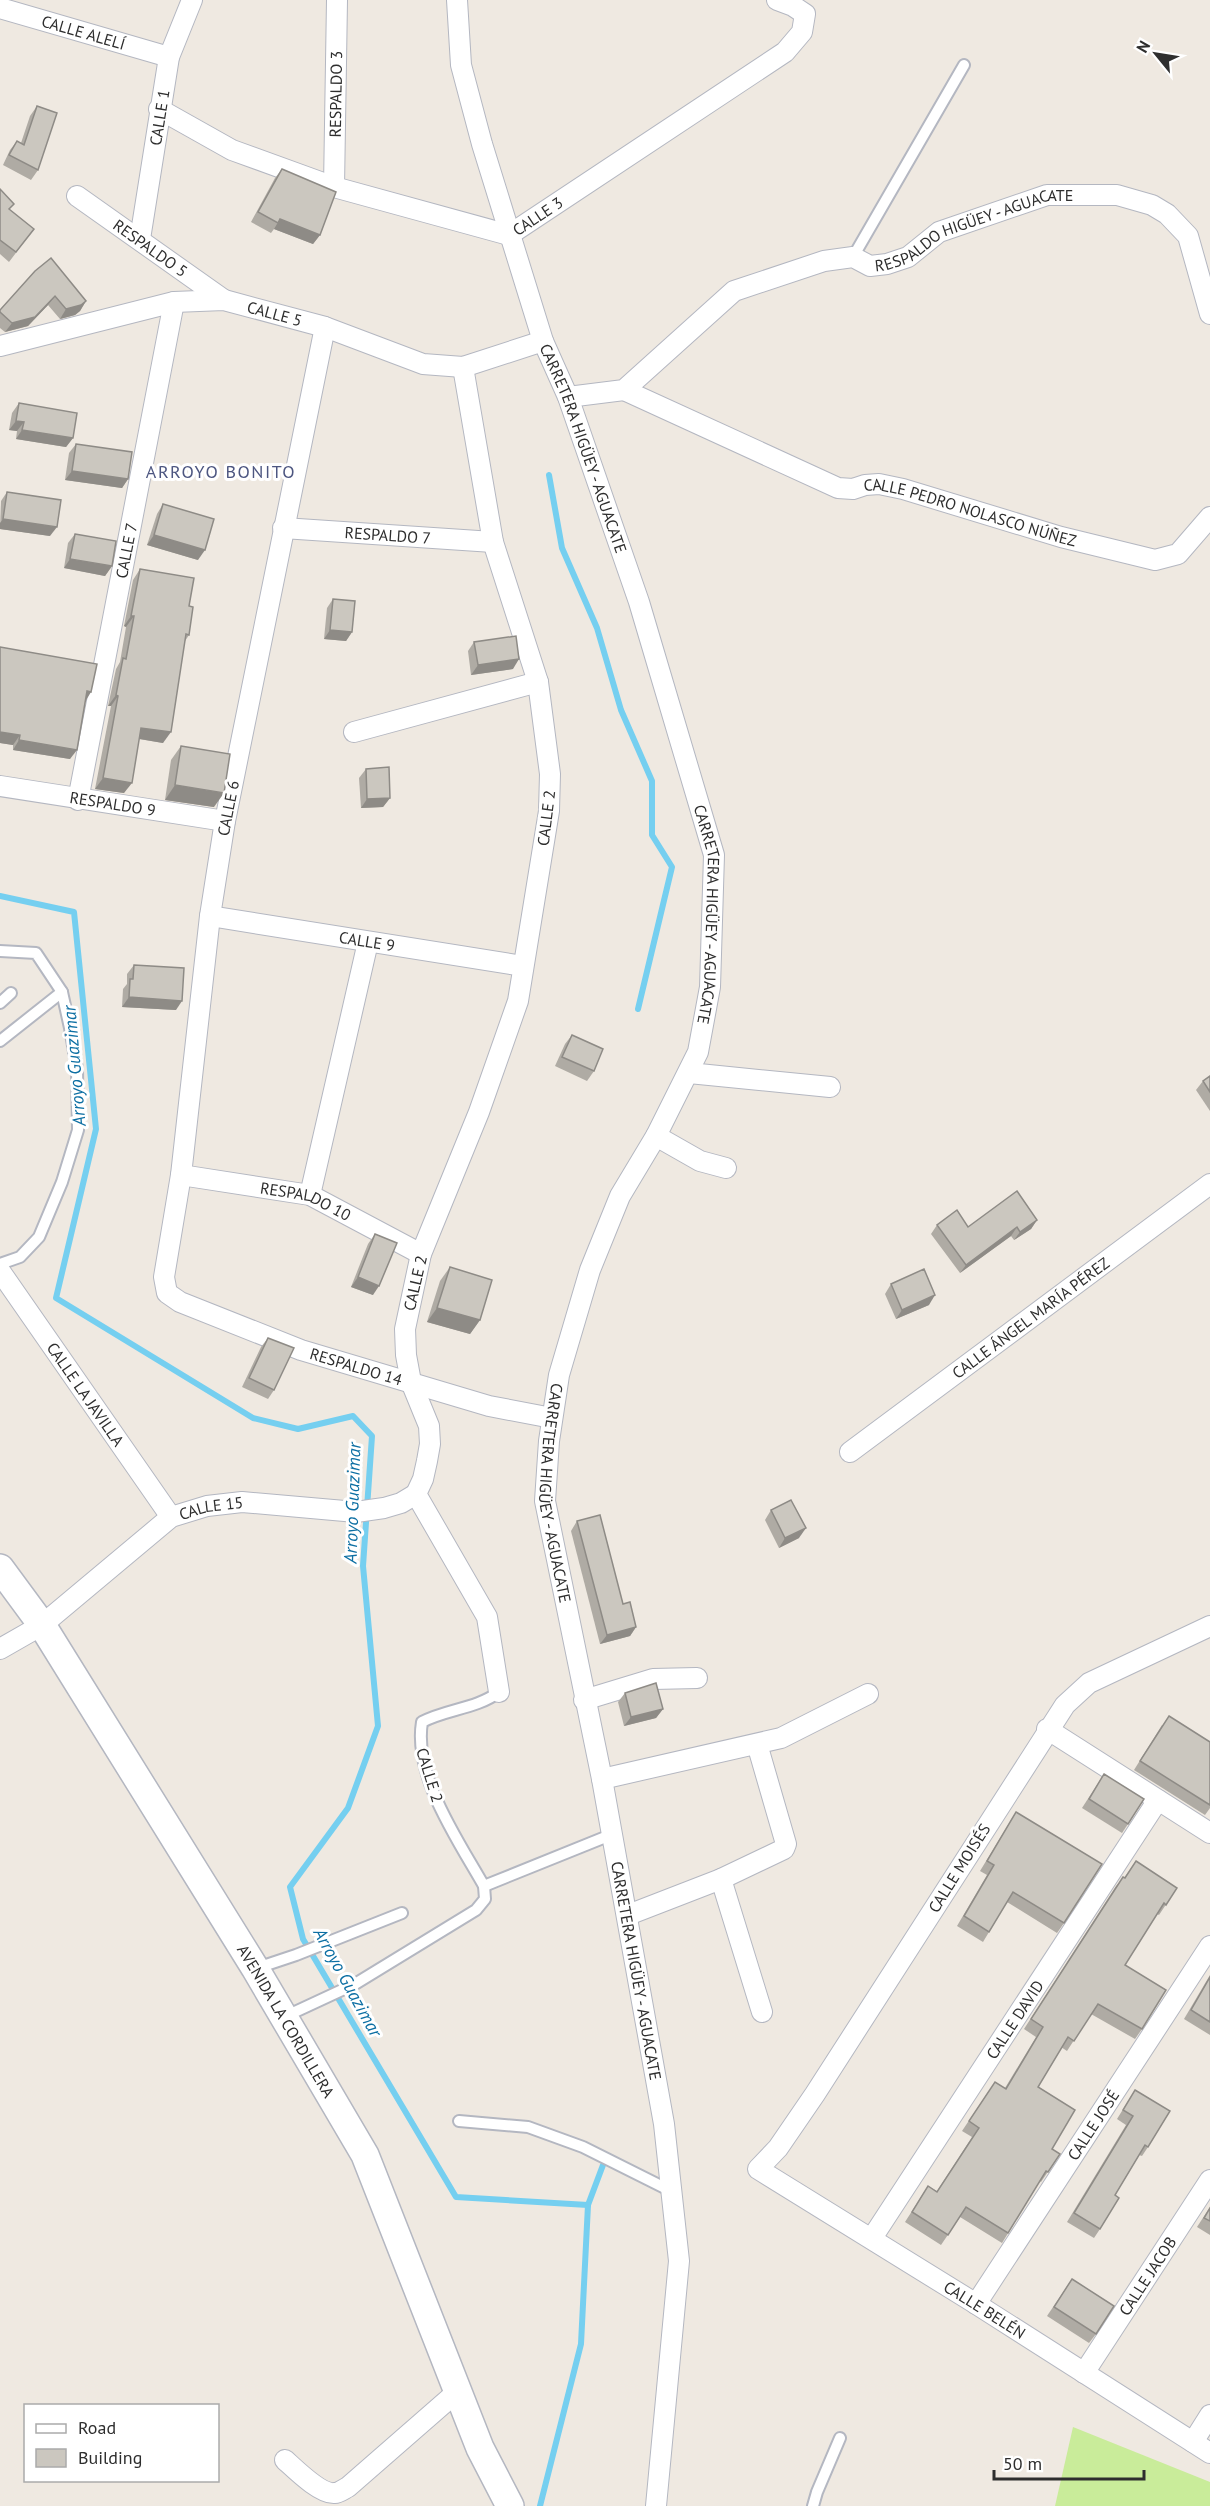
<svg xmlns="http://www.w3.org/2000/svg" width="1210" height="2506" viewBox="0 0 1210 2506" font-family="'PT Sans',sans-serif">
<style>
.pitch{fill:#c9ec9a}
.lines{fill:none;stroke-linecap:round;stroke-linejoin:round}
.stream{stroke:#75cff0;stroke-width:6}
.service-casing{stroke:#b4b7c1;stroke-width:14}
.minor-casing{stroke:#b4b7c1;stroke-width:22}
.secondary-casing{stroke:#b4b7c1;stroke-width:30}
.service{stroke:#fff;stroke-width:10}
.minor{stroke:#fff;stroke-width:20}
.secondary{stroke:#fff;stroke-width:27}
.wall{fill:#afaba4}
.shaded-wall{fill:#8e8b86}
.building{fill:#cbc7bf;stroke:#8e8b86;stroke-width:1.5}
.labels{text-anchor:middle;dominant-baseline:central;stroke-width:6;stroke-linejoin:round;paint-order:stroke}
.street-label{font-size:16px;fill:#2e2e2e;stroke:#fff}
.neighbourhood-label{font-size:18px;letter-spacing:1.5px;fill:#4d5680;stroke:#fff}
.water-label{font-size:18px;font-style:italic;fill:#0d6fa3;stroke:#fff}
</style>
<rect width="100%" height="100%" fill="#efe9e1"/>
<polygon class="pitch" points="1073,2427 1210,2482 1210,2506 1055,2506"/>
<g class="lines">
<g class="stream">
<polyline points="549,475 562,548 597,628 621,710 652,781 652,835 672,867 638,1009"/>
<polyline points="0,896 74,912 96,1129 56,1298 253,1418 298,1429 353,1416 372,1436 363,1566 378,1726 348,1808 290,1887 303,1939 456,2197 588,2205"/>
<polyline points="540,2506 581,2344 588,2205 603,2165"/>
</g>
<g class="service-casing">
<g id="service">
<polyline points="853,257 964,65"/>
<polyline points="0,951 36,953 62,992 70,1028 77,1069 78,1130 62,1182 39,1237 20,1257 0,1264"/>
<polyline points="0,1003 11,993"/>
<polyline points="0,1041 62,992"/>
<polyline points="484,1886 613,1834"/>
<polyline points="257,1968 296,1955 402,1913"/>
<path d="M284 2017 355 1984 476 1910 485 1899 484 1886C458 1840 413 1776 422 1722 447 1709 476 1709 499 1692"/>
<polyline points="459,2121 528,2127 583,2147 671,2191"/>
<polyline points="813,2506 817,2492 840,2438"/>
</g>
</g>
<g class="minor-casing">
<g id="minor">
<path id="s1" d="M457 0 461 65 482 144 543 341 568 397 639 602 714 855 710 987 698 1052 656 1136 620 1196 590 1270 559 1375 549 1441 545 1501 602 1779 664 2124 679 2261 656 2506"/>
<path id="s2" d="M0 8 169 57"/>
<path id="s3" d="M159 109 232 150 334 187 509 235 785 52 802 32 805 14 793 6 777 0"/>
<path id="s4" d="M334 187 337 0"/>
<path id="s5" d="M77 196 224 300"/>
<path id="s6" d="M140 239 169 57 192 0"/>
<path id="s7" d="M325 327 225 821 210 916 181 1175 164 1277 167 1293 180 1302 301 1350 489 1406 552 1418"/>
<path id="s8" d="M0 346 174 302 224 300 325 327 423 364 463 367 543 341"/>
<polyline points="463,367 493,542 538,682 550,774 549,811 518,1001 479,1112 421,1254 405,1329 406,1355 411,1382 429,1426 430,1444 427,1461 423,1479 416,1494 487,1617 499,1692"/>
<path id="s9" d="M624 390 838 488 853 489 865 485 879 484 903 489 1061 537 1155 560 1178 554 1210 517"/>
<path id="s10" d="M568 397 624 390 734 291 824 261 853 257 870 266 887 264 908 257 939 232 1047 195H1117L1152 205 1167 214 1188 236 1210 314"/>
<path id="s11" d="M283 528 493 542"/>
<polyline points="354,732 538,682"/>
<path id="s12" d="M0 786 225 821"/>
<path id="s13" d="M78 800 174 302"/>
<path id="s14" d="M210 916 523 966"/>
<polyline points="689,1073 830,1087"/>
<polyline points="656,1136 700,1161 726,1168"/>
<path id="s15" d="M181 1175 310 1195 421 1254"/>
<polyline points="310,1195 368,942"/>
<path id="s16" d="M0 1271 171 1517"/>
<path id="s17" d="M850 1452 1210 1184"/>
<path id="s18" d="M1210 1626 1089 1683 1065 1705 815 2094 778 2148 758 2169 973 2302 1210 2453"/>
<path id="s19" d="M0 1649 42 1625 171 1517 207 1506 242 1502 356 1512 384 1508 401 1503 416 1494"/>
<polyline points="584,1700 653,1679 697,1678"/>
<polyline points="1047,1729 1210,1833"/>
<polyline points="602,1779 781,1738 868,1694"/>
<polyline points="721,1879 762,2012"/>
<polyline points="628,1915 721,1879 784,1849 786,1844 757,1744"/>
<path id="s20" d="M872 2238 1158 1800"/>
<path id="s21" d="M976 2304 1210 1946"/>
<path id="s22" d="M1084 2373 1210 2180"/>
<polyline points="1193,2442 1210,2415"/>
<path d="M285 2460C295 2469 321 2495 335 2493 339 2493 344 2489 348 2487L458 2391"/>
</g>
</g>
<g class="secondary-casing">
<g id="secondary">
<path id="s23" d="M0 1568 42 1625 255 1968 365 2155 480 2448 510 2506"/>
</g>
</g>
<use href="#service" class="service"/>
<use href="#minor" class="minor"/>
<use href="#secondary" class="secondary"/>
</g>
<g class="wall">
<polygon points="37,106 38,170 31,180 3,165 10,150 17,141 21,143 30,116"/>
<polygon points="282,169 320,235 313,244 274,229 271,233 251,222 275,178"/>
<polygon points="0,189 10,210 34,229 9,262 0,254"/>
<polygon points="35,271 86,301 80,311 75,315 60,319 48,305 28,326 5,332 0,328 0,310"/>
<polygon points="19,403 73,438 66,447 16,439 17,431 9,430 12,413"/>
<polygon points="76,444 128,479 122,488 65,480 69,453"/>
<polygon points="7,492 50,536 0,529 1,501"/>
<polygon points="163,504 198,560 147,545 157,514"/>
<polygon points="75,534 112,566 105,576 64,568 68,543"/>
<polygon points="140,569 189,606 189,635 185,641 163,743 139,739 124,793 95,789 111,706 108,706 116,669 120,662 126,627 124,626 133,580"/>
<polygon points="333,599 352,632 346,641 324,639 327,608"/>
<polygon points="474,642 513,669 471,675 468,651"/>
<polygon points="85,701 70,759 13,750 13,745 0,743"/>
<polygon points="181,746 214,807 165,800 171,760"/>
<polygon points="366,769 390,798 383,807 361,808 359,778"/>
<polygon points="134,965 176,1010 122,1007 123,989 127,984 127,974"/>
<polygon points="572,1035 594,1071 587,1081 555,1066 565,1044"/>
<polygon points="1210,1076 1210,1111 1196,1090 1203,1081"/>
<polygon points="1037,1220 1031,1229 1014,1240 1011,1236 960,1273 931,1234 937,1225 968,1227"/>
<polygon points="375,1234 373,1295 351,1287 368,1244"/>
<polygon points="450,1267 480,1320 470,1334 427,1322 440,1281"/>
<polygon points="891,1284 929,1305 896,1319 885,1294"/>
<polygon points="268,1338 274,1390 268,1399 242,1387 261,1347"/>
<polygon points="771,1510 799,1538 779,1548 765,1520"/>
<polygon points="577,1521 636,1627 630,1636 600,1644 571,1531"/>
<polygon points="625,1693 663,1709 656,1718 624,1726 618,1702"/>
<polygon points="1162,1725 1210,1742 1210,1808 1205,1815 1134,1770"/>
<polygon points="1104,1774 1128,1824 1122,1833 1082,1808"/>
<polygon points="1016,1812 1064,1923 1057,1933 1007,1902 983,1942 957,1926 987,1875 980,1871"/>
<polygon points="1136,1861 1177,1888 1159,1915 1157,1914 1125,1965 1142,2029 1135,2039 1091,2014 1067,2051 1061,2047 1038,2087 1052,2149 1060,2154 1041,2182 1040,2181 1002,2243 960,2217 941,2245 905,2222 928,2186 937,2191 972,2137 962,2131 988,2092 1005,2088 1036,2037 1024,2029 1116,1886 1124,1878"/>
<polygon points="1210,1975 1210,2035 1184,2019"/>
<polygon points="1135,2090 1148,2147 1142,2156 1139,2155 1115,2195 1100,2229 1094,2238 1067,2222 1126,2125 1117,2119"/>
<polygon points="1210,2207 1210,2235 1197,2227"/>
<polygon points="1072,2279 1096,2334 1089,2343 1047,2316"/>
</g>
<g class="shaded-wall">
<polygon points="280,219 320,235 313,244 274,229"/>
<polygon points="55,296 48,305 28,326 5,332 12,323"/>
<polygon points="86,301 80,311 75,315 60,319 66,309"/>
<polygon points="16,421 24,422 17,431 9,430"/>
<polygon points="22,430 73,438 66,447 16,439"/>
<polygon points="72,471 128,479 122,488 65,480"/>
<polygon points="3,519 57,527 50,536 0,529 0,523"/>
<polygon points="154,535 205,550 198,560 147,545"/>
<polygon points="70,559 112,566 105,576 64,568"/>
<polygon points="131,616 134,616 126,627 124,626"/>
<polygon points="330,630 352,632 346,641 324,639"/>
<polygon points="519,659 513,669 471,675 478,665"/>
<polygon points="87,691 91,692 85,702"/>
<polygon points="116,695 118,696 111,706 108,706"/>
<polygon points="141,728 171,732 163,743 134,738"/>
<polygon points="0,732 20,735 13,745 0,743"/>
<polygon points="19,740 77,750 70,759 13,750"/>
<polygon points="103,778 132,783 124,793 95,789"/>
<polygon points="175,785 224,793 214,807 165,800"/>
<polygon points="390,798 383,807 361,808 367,799"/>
<polygon points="129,997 182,1001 176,1010 122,1007"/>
<polygon points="1037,1220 1031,1229 1014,1240 1020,1232"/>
<polygon points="1017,1227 1011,1236 960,1273 966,1265"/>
<polygon points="358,1277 379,1286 373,1295 351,1287"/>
<polygon points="935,1295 929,1305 896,1319 902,1310"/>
<polygon points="437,1308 480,1320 470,1334 427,1322"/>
<polygon points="806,1528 799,1538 779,1548 785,1538"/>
<polygon points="636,1627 630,1636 600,1644 607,1635"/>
<polygon points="663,1709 656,1718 624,1726 631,1717"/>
</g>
<g class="building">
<polygon points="37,106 57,113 38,170 9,155 17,141 24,145"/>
<polygon points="282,169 336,192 320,235 280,219 278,223 258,212"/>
<polygon points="0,189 14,204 9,209 34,229 16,252 0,240"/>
<polygon points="51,258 86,301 81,305 66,309 55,296 35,317 12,323 0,312 0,310 35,271"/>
<polygon points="19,403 77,413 73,438 22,430 24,422 16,421"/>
<polygon points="76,444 132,452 128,479 72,471"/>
<polygon points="7,492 61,500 57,527 3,519"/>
<polygon points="163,504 214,519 205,550 154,535"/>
<polygon points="75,534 116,541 112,566 70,559"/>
<polygon points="140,569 194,578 189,606 193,607 189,635 186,634 171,732 141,728 132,783 103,778 118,696 116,695 123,658 126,659 134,616 131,616"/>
<polygon points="333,599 355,601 352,632 330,630"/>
<polygon points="516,636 519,659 478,665 474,642"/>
<polygon points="0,647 97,664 91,692 87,691 77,750 19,740 20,735 0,732"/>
<polygon points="181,746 230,754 224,793 175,785"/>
<polygon points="389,767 390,798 367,799 366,769"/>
<polygon points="134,965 184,968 182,1001 129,997 130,979 133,979"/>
<polygon points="572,1035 603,1049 594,1071 562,1057"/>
<polygon points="1210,1076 1210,1092 1203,1081"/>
<polygon points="1017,1191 1037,1220 1020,1232 1017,1227 966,1265 937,1225 957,1210 968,1227"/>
<polygon points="375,1234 397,1243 379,1286 358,1277"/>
<polygon points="450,1267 492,1280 480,1320 437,1308"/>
<polygon points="924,1269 935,1295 902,1310 891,1284"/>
<polygon points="268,1338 294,1348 274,1390 249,1378"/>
<polygon points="791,1500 806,1528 785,1538 771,1510"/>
<polygon points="600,1515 623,1604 630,1602 636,1627 607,1635 577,1521"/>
<polygon points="656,1683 663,1709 631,1717 625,1693"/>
<polygon points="1169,1716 1210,1742 1210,1805 1140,1761"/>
<polygon points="1104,1774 1144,1799 1128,1824 1089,1799"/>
<polygon points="1016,1812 1102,1864 1064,1923 1013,1892 989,1932 964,1916 994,1865 987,1861"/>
<polygon points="1136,1861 1177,1888 1166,1905 1164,1903 1125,1965 1166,1990 1142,2029 1098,2004 1074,2041 1068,2037 1038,2087 1075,2110 1052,2149 1060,2154 1048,2172 1046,2171 1008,2233 966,2207 948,2235 912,2212 928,2186 937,2192 979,2128 969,2121 995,2082 1006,2089 1043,2027 1031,2019 1123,1877 1125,1878"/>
<polygon points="1210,1977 1210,2022 1191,2010"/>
<polygon points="1135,2090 1170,2111 1148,2147 1145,2145 1115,2195 1119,2198 1100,2229 1074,2213 1133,2116 1123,2110"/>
<polygon points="1210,2208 1210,2221 1204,2218"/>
<polygon points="1072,2279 1114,2306 1096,2334 1054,2307"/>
</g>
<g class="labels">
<g class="street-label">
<text stroke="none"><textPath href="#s2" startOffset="87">CALLE ALELÍ</textPath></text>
<text stroke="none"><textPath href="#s4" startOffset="93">RESPALDO 3</textPath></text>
<text stroke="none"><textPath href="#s6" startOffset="123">CALLE 1</textPath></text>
<text stroke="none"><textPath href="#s3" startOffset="408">CALLE 3</textPath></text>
<text stroke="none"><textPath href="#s10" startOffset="460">RESPALDO HIGÜEY - AGUACATE</textPath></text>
<text stroke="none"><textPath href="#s5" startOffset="90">RESPALDO 5</textPath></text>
<text stroke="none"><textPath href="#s8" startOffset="282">CALLE 5</textPath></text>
<text stroke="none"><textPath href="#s1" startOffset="468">CARRETERA HIGÜEY - AGUACATE</textPath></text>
<text stroke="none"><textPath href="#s9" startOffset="372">CALLE PEDRO NOLASCO NÚÑEZ</textPath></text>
<text stroke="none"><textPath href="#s11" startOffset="105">RESPALDO 7</textPath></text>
<text stroke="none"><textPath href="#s13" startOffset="254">CALLE 7</textPath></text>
<text stroke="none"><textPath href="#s12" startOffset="114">RESPALDO 9</textPath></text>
<text transform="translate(228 808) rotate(-79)">CALLE 6</text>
<text transform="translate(546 818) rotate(-83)">CALLE 2</text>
<text stroke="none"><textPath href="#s1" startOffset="954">CARRETERA HIGÜEY - AGUACATE</textPath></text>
<text stroke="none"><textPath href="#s14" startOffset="159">CALLE 9</textPath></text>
<text stroke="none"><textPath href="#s15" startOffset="128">RESPALDO 10</textPath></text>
<text transform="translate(415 1283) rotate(-77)">CALLE 2</text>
<text stroke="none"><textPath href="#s17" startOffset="225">CALLE ÁNGEL MARÍA PÉREZ</textPath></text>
<text stroke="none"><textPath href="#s7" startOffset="1184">RESPALDO 14</textPath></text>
<text stroke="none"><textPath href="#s16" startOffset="150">CALLE LA JAVILLA</textPath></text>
<text stroke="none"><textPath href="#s1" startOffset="1566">CARRETERA HIGÜEY - AGUACATE</textPath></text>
<text stroke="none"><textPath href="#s19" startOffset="258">CALLE 15</textPath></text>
<text transform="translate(430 1775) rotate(73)">CALLE 2</text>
<text transform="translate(959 1868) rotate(-58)">CALLE MOISÉS</text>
<text stroke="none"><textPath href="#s1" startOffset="2052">CARRETERA HIGÜEY - AGUACATE</textPath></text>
<text stroke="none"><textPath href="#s20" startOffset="261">CALLE DAVID</textPath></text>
<text stroke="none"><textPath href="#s23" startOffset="536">AVENIDA LA CORDILLERA</textPath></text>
<text stroke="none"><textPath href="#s21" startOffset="214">CALLE JOSÉ</textPath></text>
<text stroke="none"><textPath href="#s22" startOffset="116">CALLE JACOB</textPath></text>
<text stroke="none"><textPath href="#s18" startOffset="990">CALLE BELÉN</textPath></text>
</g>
<g class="neighbourhood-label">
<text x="221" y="471">ARROYO BONITO</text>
</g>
<g class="water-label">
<text transform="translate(74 1066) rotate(-95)">Arroyo Guazimar</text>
<text transform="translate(352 1503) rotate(-88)">Arroyo Guazimar</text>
<text transform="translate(348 1982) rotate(61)">Arroyo Guazimar</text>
</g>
</g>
<rect x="24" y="2404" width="195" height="78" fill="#ffffff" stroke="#ababab" stroke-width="1.5"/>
<rect x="36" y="2424" width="30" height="9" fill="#ffffff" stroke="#ababab" stroke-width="1.5"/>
<text x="78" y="2434" font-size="18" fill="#2e2e2e">Road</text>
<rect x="36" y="2449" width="30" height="18" fill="#cbc7bf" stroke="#ababab" stroke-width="1.5"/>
<text x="78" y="2464" font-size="18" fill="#2e2e2e">Building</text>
<g transform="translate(1156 54) rotate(300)" stroke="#ffffff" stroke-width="4.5" paint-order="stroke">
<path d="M0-4.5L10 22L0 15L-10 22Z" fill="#2e2e2e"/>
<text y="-9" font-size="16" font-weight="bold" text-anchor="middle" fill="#2e2e2e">N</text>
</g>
<path d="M994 2470v9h150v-9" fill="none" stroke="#2e2e2e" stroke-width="3"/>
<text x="1003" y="2470" font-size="18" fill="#2e2e2e" stroke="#ffffff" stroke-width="4.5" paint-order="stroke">50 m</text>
</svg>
